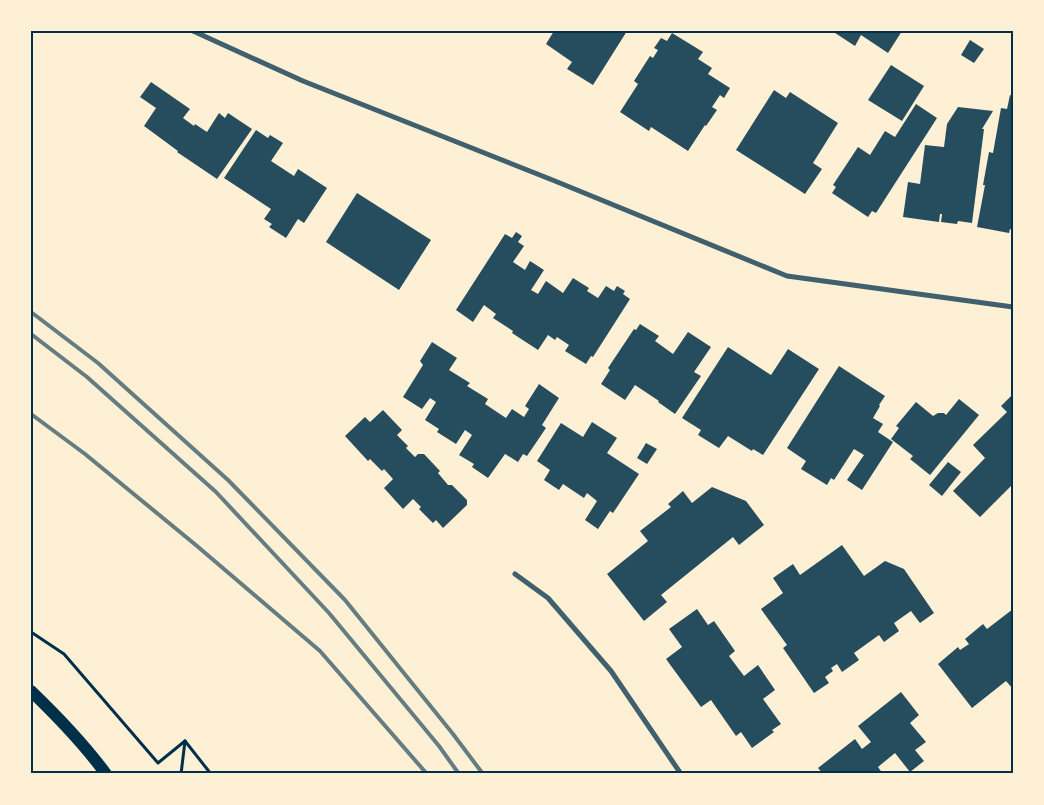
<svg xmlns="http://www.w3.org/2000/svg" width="1044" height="805" viewBox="0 0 1044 805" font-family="'Times New Roman',serif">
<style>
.building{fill:#264d5e}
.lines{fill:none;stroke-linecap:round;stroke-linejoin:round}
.path{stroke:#003049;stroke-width:3}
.minor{stroke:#3f606c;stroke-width:5}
.primary{stroke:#003049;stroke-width:12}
.rail{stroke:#657d81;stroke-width:4}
.neatline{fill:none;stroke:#003049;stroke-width:2}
</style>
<rect width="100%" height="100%" fill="#fdf0d5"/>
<g class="building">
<polygon points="554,31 627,31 593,85 567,69 572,62 546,44"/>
<polygon points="832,31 902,31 888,53 861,35 855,46"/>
<polygon points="672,33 703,52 698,59 712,68 708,74 730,88 724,98 720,95 712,107 717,110 706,126 705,125 688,151 651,127 649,131 620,112 638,84 634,81 650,56 653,58 658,50 654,48 661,38 667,41"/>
<polygon points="970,40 984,49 974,63 961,55"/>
<polygon points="891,65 924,86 902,121 868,100"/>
<polygon points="151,82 190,109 183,118 194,126 195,124 207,132 219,113 225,118 228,113 252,129 217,179 177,152 178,151 144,126 156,108 140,97"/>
<polygon points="774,90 786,98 790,92 838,123 813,163 822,169 805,194 736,150"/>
<polygon points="1010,95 1013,96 1013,230 1010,229 1009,233 977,227 985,185 983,185 989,152 993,153 1001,108 1007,109"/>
<polygon points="916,104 937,118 876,213 872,211 868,217 832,193 836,187 833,185 858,147 870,155 885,131 895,137"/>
<polygon points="958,107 993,111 982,129 984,129 972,223 958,221 957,224 941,222 942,214 940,214 939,222 903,217 908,182 920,184 925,145 944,147 947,124"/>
<polygon points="256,130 268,138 270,135 283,143 271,161 294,176 298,169 327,188 304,223 298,219 286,238 269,227 272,224 264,219 271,209 224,178"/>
<polygon points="357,193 431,240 399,290 326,242"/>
<polygon points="516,232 522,236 518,242 524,246 513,262 525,270 530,261 544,270 531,290 538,294 546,281 563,293 573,278 589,288 587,291 598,298 606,286 614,291 617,286 625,291 623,294 630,299 593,357 591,356 586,364 565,351 569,345 557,337 555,340 548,335 538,350 512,333 513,331 493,318 496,314 484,305 473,322 456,310 505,234 512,238"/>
<polygon points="640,324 659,336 655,341 673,354 688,332 711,347 694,372 701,376 675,414 658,402 659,401 635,385 625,400 601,384 610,370 608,368 634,329 636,330"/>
<polygon points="432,342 457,358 449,370 470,383 467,386 488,399 485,404 506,418 512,409 524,417 529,409 525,406 539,384 559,398 542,425 546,428 527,456 523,454 518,462 505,454 488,478 472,467 474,464 459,455 472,435 465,430 456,444 437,432 439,429 425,420 436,402 430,398 422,409 403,397 423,365 420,361"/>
<polygon points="728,347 771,375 788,349 819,369 763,455 753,449 752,451 728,436 719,448 698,435 701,430 682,418"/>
<polygon points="839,366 885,396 879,405 880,406 873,418 883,424 878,432 893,442 862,490 847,480 864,455 854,449 834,480 831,478 827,485 801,469 806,461 787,448"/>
<polygon points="1013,394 1013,484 980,517 953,491 985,458 973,445 1007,412 1001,406"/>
<polygon points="959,399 979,415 930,475 910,459 913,456 891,439 899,428 896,426 916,402 933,416 938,413 944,413 946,415"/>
<polygon points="383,410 402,430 397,435 408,446 406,448 415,457 418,454 424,454 440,471 438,473 448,485 452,485 467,500 467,505 443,528 436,520 433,523 419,509 421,507 413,499 403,509 384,488 393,479 384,469 382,471 370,459 368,461 345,436 365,417 370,422"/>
<polygon points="592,422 617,438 607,453 639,474 613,513 610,511 598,529 585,520 597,501 587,493 584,498 563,484 559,490 544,480 550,470 537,461 561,423 583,437"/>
<polygon points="646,443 657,449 647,464 637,458"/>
<polygon points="948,462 961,472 942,496 929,485"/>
<polygon points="712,487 746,501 764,525 739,545 733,537 661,595 667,602 644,621 607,574 648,541 640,531 671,507 668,504 683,491 692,503"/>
<polygon points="842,545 864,576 885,561 904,569 934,613 920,623 911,611 894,623 899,631 884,642 879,635 854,653 859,660 842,672 837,664 831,668 833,671 825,677 829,683 814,693 783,648 787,645 761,609 783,593 773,578 793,564 800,575"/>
<polygon points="697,609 708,625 714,621 735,651 729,656 744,676 758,665 775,690 763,699 781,724 772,730 774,732 752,748 741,732 736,736 711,700 701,707 666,659 682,647 669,629"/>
<polygon points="1013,609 1013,689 1006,681 972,708 938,664 958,647 960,650 969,644 965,639 983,624 987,629"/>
<polygon points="901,692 919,715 910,723 926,742 915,750 924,761 910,772 895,753 878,767 883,774 823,774 818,768 855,739 862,749 871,742 858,726"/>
</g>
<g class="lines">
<g class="path">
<polyline points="31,632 64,654 158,763 185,741"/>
<polyline points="185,741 211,774"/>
<polyline points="181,774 185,741"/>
</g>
<g class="minor">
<polyline points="193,31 303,81 555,181 787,276 1013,307"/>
<polyline points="515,574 548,598 611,671 681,774"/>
</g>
<path class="primary" d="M31 691C58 717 84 744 106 774"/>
<g class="rail">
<polyline points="31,312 98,363 228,480 345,600 453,734 483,774"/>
<polyline points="31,334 87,377 216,492 329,613 439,746 459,774"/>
<polyline points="31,414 85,454 197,546 320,651 427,774"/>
</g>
</g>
<rect width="1044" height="805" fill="none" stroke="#fdf0d5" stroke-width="65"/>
<rect x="32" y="32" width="980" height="740" class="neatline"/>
</svg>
